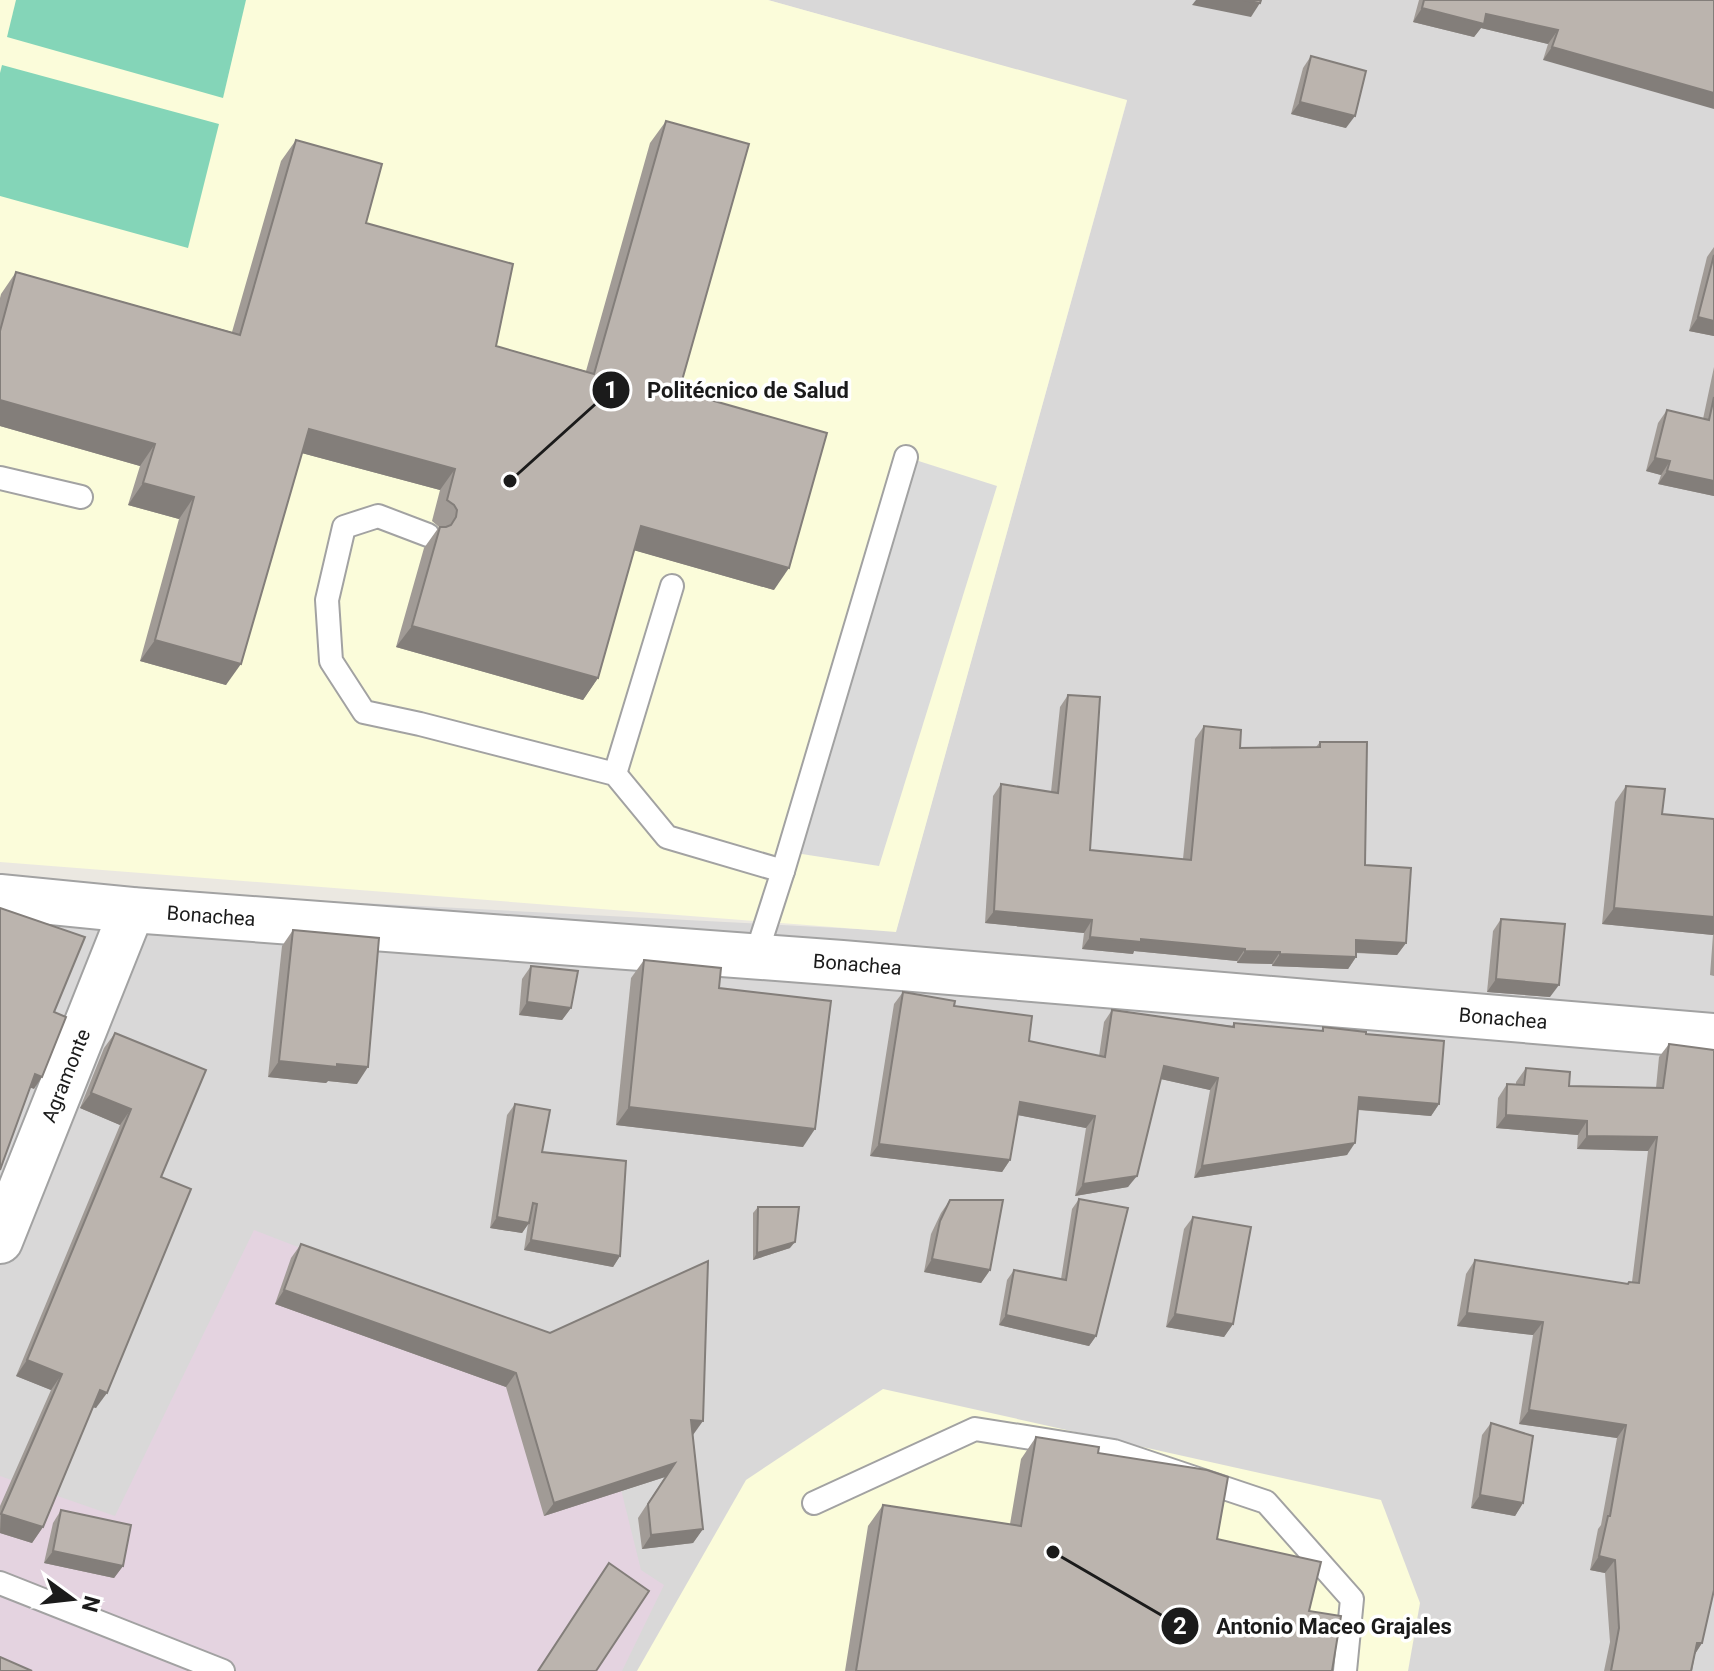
<svg xmlns="http://www.w3.org/2000/svg" width="1714" height="1671" viewBox="0 0 1714 1671" font-family="Roboto,sans-serif">
<style>
.residential{fill:#d9d8d8}
.industrial{fill:#e4d3e0}
.education{fill:#fbfcda}
.pitch{fill:#84d5b8}
.parking{fill:#dbdbdb}
.lines{fill:none;stroke-linecap:round;stroke-linejoin:round}
.lane-casing{stroke:#a2a2a2;stroke-width:26}
.street-casing{stroke:#a2a2a2;stroke-width:48}
.lane{stroke:#fff;stroke-width:22}
.street{stroke:#fff;stroke-width:44}
.wall{fill:#a19b96}
.shaded-wall{fill:#837e7a}
.building{fill:#bbb4ae;stroke:#837e7a;stroke-width:2}
.labels{text-anchor:middle;dominant-baseline:central;stroke-width:7;stroke-linejoin:round;paint-order:stroke}
.street-label{font-size:20px;fill:#1b1b1b;stroke:#fff}
.leader{fill:none;stroke:#1b1b1b;stroke-width:3}
.callout-dot{fill:#1b1b1b;stroke:#fff;stroke-width:3}
.mark-label{font-size:24px;text-anchor:middle;font-weight:bold;fill:#fff}
.callout-label{font-size:22px;text-anchor:middle;font-weight:bold;fill:#1b1b1b;stroke:#fff;stroke-width:7;stroke-linejoin:round;paint-order:stroke}
</style>
<rect width="100%" height="100%" fill="#ebe8e1"/>
<polygon class="residential" points="768,0 1714,0 1714,1671 0,1671 0,884 896,931 1127,101"/>
<polygon class="industrial" points="254,1230 543,1342 603,1417 641,1570 664,1585 622,1671 0,1671 0,1476 115,1516"/>
<g class="education">
<polygon points="0,0 768,0 1127,100 896,932 0,862"/>
<polygon points="883,1389 1381,1500 1420,1603 1408,1671 637,1671 746,1480"/>
</g>
<g class="pitch">
<polygon points="16,0 246,0 223,98 7,37"/>
<polygon points="2,65 219,124 188,248 0,196 0,73"/>
</g>
<polygon class="parking" points="906,457 997,486 879,866 789,852"/>
<g class="lines">
<g class="lane-casing">
<g id="lane">
<polyline points="0,478 81,497"/>
<polyline points="428,535 378,516 344,527 327,600 331,661 364,712 420,724 615,774 667,837 783,871 755,958"/>
<polyline points="615,774 672,586"/>
<polyline points="783,871 906,457"/>
<polyline points="814,1503 975,1429 1114,1451 1266,1502 1352,1599 1345,1671"/>
<polyline points="0,1583 223,1671"/>
</g>
</g>
<g class="street-casing">
<g id="street">
<path id="s1" d="M0 897 132 910 842 963 1714 1036"/>
<path id="s2" d="M0 1241 132 910"/>
</g>
</g>
<use href="#lane" class="lane"/>
<use href="#street" class="street"/>
</g>
<g class="wall">
<polygon points="1419,0 1714,0 1543,60 1548,44 1481,28 1474,37 1413,22"/>
<polygon points="1311,56 1346,128 1291,114 1303,68"/>
<polygon points="666,121 679,391 774,590 634,550 598,678 583,700 396,647 424,548 439,527 432,521 440,490 302,453 226,685 140,661 179,519 128,505 140,466 0,426 0,298 1,294 16,272 232,332 281,161 296,140 366,223 496,346 586,371 650,143"/>
<polygon points="1714,247 1714,336 1689,331 1707,257"/>
<polygon points="1714,367 1714,496 1658,484 1661,475 1646,471 1658,423 1667,410 1703,419"/>
<polygon points="1068,695 1090,850 1183,859 1195,739 1204,726 1240,748 1316,747 1320,742 1365,865 1406,943 1397,955 1356,953 1356,957 1348,969 1272,966 1272,964 1237,963 1237,961 1134,951 1133,954 1082,949 1084,933 985,923 993,796 1001,784 1051,792 1060,707"/>
<polygon points="1626,786 1662,814 1714,819 1714,976 1710,975 1713,935 1602,924 1615,802"/>
<polygon points="1501,919 1550,997 1487,992 1493,931"/>
<polygon points="293,930 357,1084 328,1081 326,1083 268,1077 282,946"/>
<polygon points="644,960 719,988 803,1147 616,1125 631,978"/>
<polygon points="531,966 571,1008 562,1020 519,1015 522,979"/>
<polygon points="903,992 954,1006 1029,1041 1099,1056 1104,1022 1112,1010 1232,1026 1234,1023 1321,1031 1323,1027 1366,1034 1439,1104 1431,1116 1358,1110 1347,1155 1194,1178 1210,1090 1161,1079 1128,1187 1075,1196 1086,1128 1018,1115 1010,1160 1002,1172 870,1156 894,1004"/>
<polygon points="115,1033 161,1177 96,1408 93,1407 43,1527 32,1543 0,1533 0,1506 51,1390 16,1376 120,1125 80,1108 104,1048"/>
<polygon points="1669,1044 1702,1643 1695,1654 1692,1671 1604,1671 1610,1642 1605,1573 1590,1570 1598,1529 1601,1525 1617,1438 1519,1424 1533,1335 1457,1326 1466,1274 1475,1260 1627,1284 1629,1282 1632,1282 1648,1151 1577,1149 1578,1135 1496,1128 1498,1098 1507,1084 1516,1085 1516,1082 1526,1068 1569,1086 1656,1088 1659,1057"/>
<polygon points="515,1104 542,1152 620,1256 613,1267 524,1250 528,1224 522,1233 490,1228 507,1115"/>
<polygon points="1079,1199 1096,1336 1089,1346 999,1325 1007,1280 1014,1270 1061,1279 1072,1209"/>
<polygon points="950,1200 990,1270 981,1283 924,1272 931,1234 941,1213"/>
<polygon points="758,1207 790,1248 753,1260 753,1213"/>
<polygon points="1193,1217 1233,1324 1224,1337 1166,1327 1184,1229"/>
<polygon points="301,1244 693,1435 703,1529 693,1543 642,1549 638,1518 665,1477 544,1516 506,1387 275,1304 291,1258"/>
<polygon points="1491,1423 1523,1503 1515,1516 1471,1508 1482,1435"/>
<polygon points="1036,1437 1098,1453 1217,1539 1309,1611 1332,1671 845,1671 868,1526 883,1505 1010,1524 1021,1459"/>
<polygon points="61,1510 123,1566 114,1578 44,1563 53,1523"/>
</g>
<g class="shaded-wall">
<polygon points="1196,0 1243,0 1260,3 1251,17 1192,5"/>
<polygon points="1422,8 1486,14 1558,30 1548,44 1481,28 1474,37 1413,22"/>
<polygon points="1552,47 1714,93 1714,109 1543,60"/>
<polygon points="1300,102 1355,116 1346,128 1291,114"/>
<polygon points="1698,317 1714,321 1714,336 1689,331"/>
<polygon points="0,400 155,444 140,466 0,426"/>
<polygon points="309,429 455,469 440,490 294,451"/>
<polygon points="1655,458 1670,461 1661,475 1646,471"/>
<polygon points="1667,471 1714,481 1714,496 1658,484"/>
<polygon points="143,483 194,497 179,519 128,505"/>
<polygon points="641,526 789,568 774,590 626,548"/>
<polygon points="412,626 598,678 583,700 396,647"/>
<polygon points="155,640 241,664 226,685 140,661"/>
<polygon points="1614,908 1714,917 1714,934 1713,935 1602,924"/>
<polygon points="994,911 1092,920 1084,933 985,923"/>
<polygon points="1090,937 1141,939 1245,949 1237,961 1134,951 1133,954 1082,949"/>
<polygon points="1356,940 1406,943 1397,955 1348,952"/>
<polygon points="1245,951 1280,952 1272,964 1237,963"/>
<polygon points="1280,954 1356,957 1348,969 1272,966"/>
<polygon points="1496,979 1559,985 1550,997 1487,992"/>
<polygon points="527,1002 571,1008 562,1020 519,1015"/>
<polygon points="279,1061 337,1064 368,1067 357,1084 328,1081 326,1083 268,1077"/>
<polygon points="1164,1066 1218,1078 1210,1090 1156,1078"/>
<polygon points="35,1074 42,1077 34,1089 26,1086"/>
<polygon points="91,1093 131,1109 120,1125 80,1108"/>
<polygon points="1359,1097 1439,1104 1431,1116 1351,1109"/>
<polygon points="1020,1102 1095,1116 1086,1128 1012,1114"/>
<polygon points="629,1107 815,1129 803,1147 616,1125"/>
<polygon points="1506,1115 1587,1121 1578,1135 1496,1128"/>
<polygon points="1587,1136 1657,1137 1648,1151 1577,1149"/>
<polygon points="1355,1143 1347,1155 1194,1178 1202,1166"/>
<polygon points="879,1144 1010,1160 1002,1172 870,1156"/>
<polygon points="1137,1176 1128,1187 1075,1196 1083,1184"/>
<polygon points="497,1217 529,1223 522,1233 490,1228"/>
<polygon points="531,1240 620,1256 613,1267 524,1250"/>
<polygon points="795,1242 790,1248 753,1260 757,1253"/>
<polygon points="932,1259 990,1270 981,1283 924,1272"/>
<polygon points="284,1290 516,1373 506,1387 275,1304"/>
<polygon points="1467,1313 1543,1322 1533,1335 1457,1326"/>
<polygon points="1175,1314 1233,1324 1224,1337 1166,1327"/>
<polygon points="1006,1315 1096,1336 1089,1346 999,1325"/>
<polygon points="27,1360 62,1374 51,1390 16,1376"/>
<polygon points="100,1390 107,1393 96,1408 89,1406"/>
<polygon points="1529,1410 1626,1425 1617,1438 1519,1424"/>
<polygon points="691,1420 703,1421 693,1435"/>
<polygon points="675,1463 665,1477 544,1516 554,1503"/>
<polygon points="1480,1495 1523,1503 1515,1516 1471,1508"/>
<polygon points="1,1514 43,1527 32,1543 0,1533"/>
<polygon points="703,1529 693,1543 642,1549 651,1535"/>
<polygon points="53,1551 123,1566 114,1578 44,1563"/>
<polygon points="1599,1556 1615,1560 1605,1573 1590,1570"/>
<polygon points="1697,1643 1702,1643 1693,1657"/>
</g>
<g class="building">
<polygon points="1243,0 1261,0 1260,3"/>
<polygon points="1424,0 1714,0 1714,93 1552,47 1558,30 1486,14 1484,24 1422,8"/>
<polygon points="1311,56 1366,71 1355,116 1300,102"/>
<polygon points="666,121 749,144 679,391 827,433 789,568 641,526 598,678 412,626 440,527 446,527 451,525 456,517 457,510 454,505 447,500 455,469 309,429 241,664 155,640 194,497 143,483 155,444 0,400 0,331 16,272 240,335 296,140 382,164 366,223 513,264 496,346 594,374"/>
<polygon points="1714,255 1714,321 1698,317"/>
<polygon points="1714,397 1714,481 1667,471 1670,461 1655,458 1667,410 1709,420"/>
<polygon points="1068,695 1100,697 1090,850 1191,860 1204,726 1241,730 1240,748 1320,747 1320,742 1367,742 1365,865 1411,868 1406,943 1356,940 1356,957 1280,954 1280,952 1245,951 1245,949 1141,939 1141,942 1090,937 1092,920 994,911 1001,784 1058,793"/>
<polygon points="1626,786 1665,789 1662,814 1714,819 1714,917 1614,908"/>
<polygon points="0,908 85,937 54,1012 66,1017 42,1077 35,1074 0,1170"/>
<polygon points="1501,919 1565,924 1559,985 1496,979"/>
<polygon points="293,930 379,938 368,1067 337,1064 337,1067 279,1061"/>
<polygon points="644,960 721,968 719,988 831,1001 815,1129 629,1107"/>
<polygon points="531,966 578,971 571,1008 527,1002"/>
<polygon points="903,992 955,1001 954,1006 1032,1016 1029,1041 1105,1057 1112,1010 1234,1027 1234,1023 1323,1031 1323,1027 1366,1032 1366,1034 1444,1041 1439,1104 1359,1097 1355,1143 1202,1166 1218,1078 1164,1066 1137,1176 1083,1184 1095,1116 1020,1102 1010,1160 879,1144"/>
<polygon points="115,1033 206,1070 161,1177 191,1189 107,1393 100,1390 43,1527 1,1514 62,1374 27,1360 131,1109 91,1093"/>
<polygon points="1669,1044 1714,1050 1714,1590 1702,1643 1697,1643 1691,1671 1611,1671 1619,1628 1615,1560 1599,1556 1608,1516 1610,1516 1626,1425 1529,1410 1543,1322 1467,1313 1475,1260 1628,1284 1629,1282 1639,1283 1657,1137 1587,1136 1587,1121 1506,1115 1507,1084 1524,1085 1526,1068 1570,1072 1569,1086 1663,1088"/>
<polygon points="515,1104 550,1110 542,1152 626,1161 620,1256 531,1240 537,1204 533,1203 529,1223 497,1217"/>
<polygon points="1079,1199 1128,1208 1096,1336 1006,1315 1014,1270 1066,1280"/>
<polygon points="950,1200 1003,1200 990,1270 932,1259 940,1221"/>
<polygon points="758,1207 799,1207 795,1242 757,1253"/>
<polygon points="1193,1217 1251,1227 1233,1324 1175,1314"/>
<polygon points="301,1244 550,1333 708,1261 703,1421 691,1420 703,1529 651,1535 648,1504 675,1463 554,1503 516,1373 284,1290"/>
<polygon points="1491,1423 1533,1436 1523,1503 1480,1495"/>
<polygon points="1036,1437 1099,1447 1098,1453 1207,1470 1228,1477 1217,1539 1321,1562 1309,1611 1341,1616 1332,1671 856,1671 883,1505 1021,1526"/>
<polygon points="61,1510 131,1525 123,1566 53,1551"/>
<polygon points="609,1563 649,1591 596,1671 538,1671"/>
<polygon points="0,1657 32,1671 0,1671"/>
</g>
<g class="labels">
<g class="street-label">
<text stroke="none"><textPath href="#s1" startOffset="212">Bonachea</textPath></text>
<text stroke="none"><textPath href="#s1" startOffset="860">Bonachea</textPath></text>
<text stroke="none"><textPath href="#s1" startOffset="1508">Bonachea</textPath></text>
<text stroke="none"><textPath href="#s2" startOffset="178">Agramonte</textPath></text>
</g>
</g>
<path class="leader" d="M510 481L611 390M1053 1552L1180 1626"/>
<g class="callout-dot">
<circle cx="510" cy="481" r="8"/>
<circle cx="1053" cy="1552" r="8"/>
<circle cx="611" cy="390" r="20"/>
<circle cx="1180" cy="1626" r="20"/>
</g>
<g class="mark-label">
<text x="611" y="398">1</text>
<text x="1180" y="1634">2</text>
</g>
<g class="callout-label">
<text x="748" y="398">Politécnico de Salud</text>
<text x="1334" y="1634">Antonio Maceo Grajales</text>
</g>
<g transform="translate(72 1599) rotate(105)" stroke="#ffffff" stroke-width="6" paint-order="stroke">
<path d="M0-6L14 30L0 20L-14 30Z" fill="#1b1b1b"/>
<text y="-12" font-size="22" font-weight="bold" text-anchor="middle" fill="#1b1b1b">N</text>
</g>
</svg>
